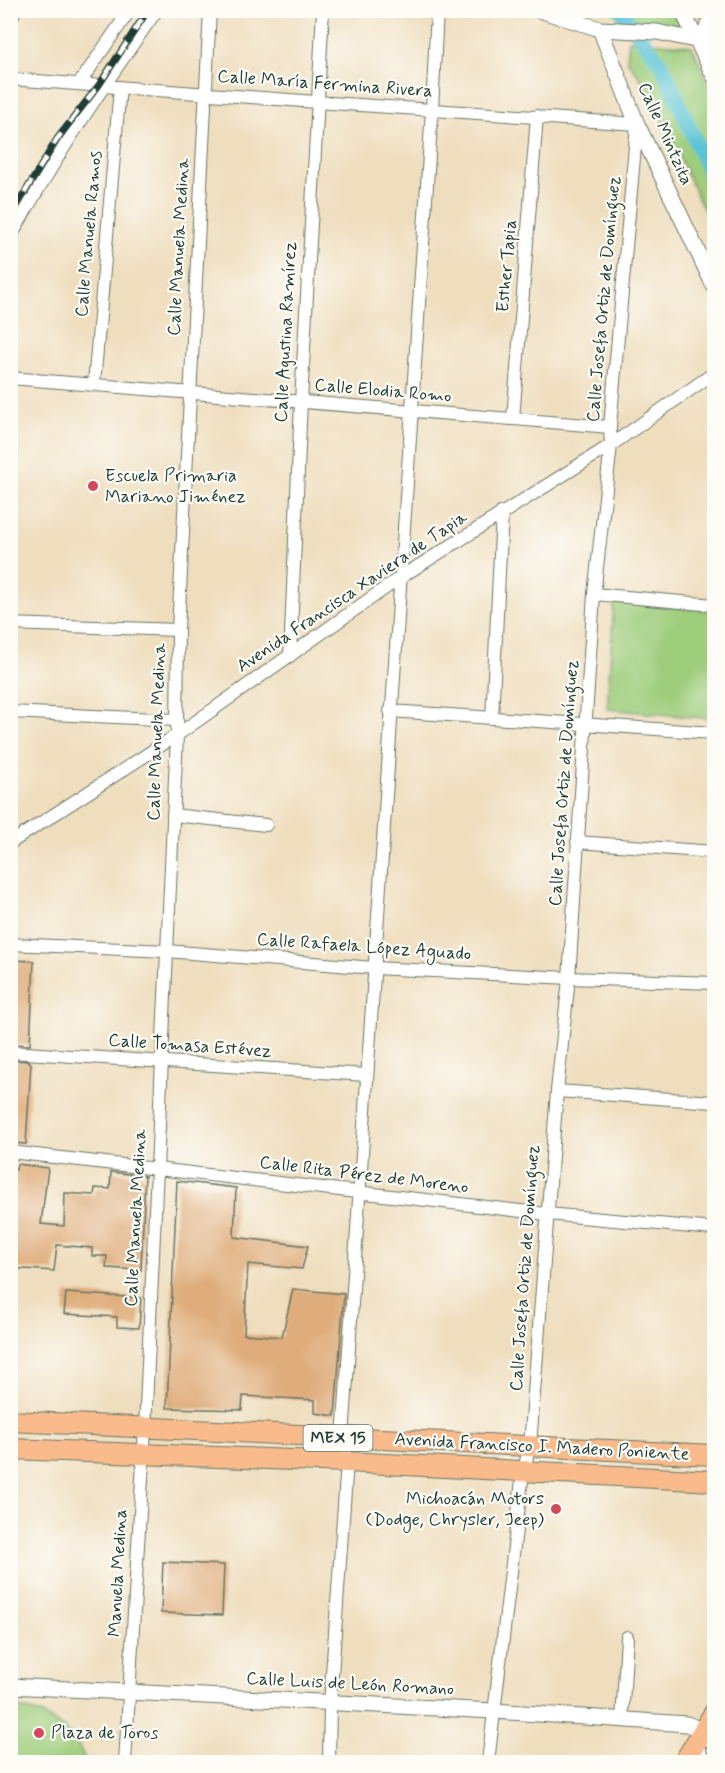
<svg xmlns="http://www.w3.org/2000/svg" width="725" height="1773" viewBox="0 0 725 1773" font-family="Mynerve,sans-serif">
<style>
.green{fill:#9ecd7c;stroke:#5e8558;stroke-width:1.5}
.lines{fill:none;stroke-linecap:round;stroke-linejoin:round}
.canal{stroke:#5bc4d7;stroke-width:15}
.building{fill:#dfad7c}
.minor-casing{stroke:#687564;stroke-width:14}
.tertiary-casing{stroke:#687564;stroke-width:17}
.secondary-casing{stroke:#687564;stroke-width:20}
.primary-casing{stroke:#687564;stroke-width:22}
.minor{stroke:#fff;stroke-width:12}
.tertiary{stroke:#fff;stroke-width:15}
.secondary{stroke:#fde4d1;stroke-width:18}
.primary{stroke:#fabb8c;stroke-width:20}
.rail-casing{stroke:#1f3d34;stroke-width:7}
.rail{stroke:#fdfcf7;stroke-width:4.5;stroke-dasharray:14;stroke-linecap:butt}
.poi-dot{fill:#d1495b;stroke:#fdfcf7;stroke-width:2}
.labels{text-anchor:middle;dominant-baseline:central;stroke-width:4.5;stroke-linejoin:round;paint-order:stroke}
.shield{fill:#fdfcf7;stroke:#62766e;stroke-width:1.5}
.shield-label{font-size:16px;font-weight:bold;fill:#1f3d34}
.street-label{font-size:18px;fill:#1f3d34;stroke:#fdfcf7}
.poi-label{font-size:18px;fill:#1f3d34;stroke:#fdfcf7;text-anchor:start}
</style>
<rect width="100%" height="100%" fill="#fdfcf7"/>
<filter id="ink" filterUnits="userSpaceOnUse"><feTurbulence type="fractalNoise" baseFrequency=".0167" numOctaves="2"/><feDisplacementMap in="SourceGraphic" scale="12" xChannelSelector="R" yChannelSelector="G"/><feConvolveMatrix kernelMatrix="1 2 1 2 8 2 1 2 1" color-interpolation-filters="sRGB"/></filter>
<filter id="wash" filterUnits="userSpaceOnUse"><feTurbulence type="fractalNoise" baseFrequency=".008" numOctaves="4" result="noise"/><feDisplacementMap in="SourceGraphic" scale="24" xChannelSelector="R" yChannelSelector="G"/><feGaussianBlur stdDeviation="1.35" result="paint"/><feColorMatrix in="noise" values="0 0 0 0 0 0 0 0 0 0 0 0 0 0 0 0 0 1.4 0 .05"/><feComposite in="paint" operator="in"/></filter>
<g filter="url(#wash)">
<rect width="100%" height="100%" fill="#efdebe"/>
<g class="green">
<polygon points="626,11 675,11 686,33 640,28"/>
<polygon points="629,40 692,46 714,97 714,232 646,86 627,60"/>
<polygon points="614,602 714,611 714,719 607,709"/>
<path d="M11 1707C44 1710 75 1729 86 1762H11Z"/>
</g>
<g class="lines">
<polyline class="canal" points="620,10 662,65 714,183"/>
</g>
<g id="blocks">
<g class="building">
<polygon points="10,960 34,961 30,1045 10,1044"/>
<polygon points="10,1060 29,1061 31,1064 26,1144 10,1143"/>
<polygon points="17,1164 48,1168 41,1224 64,1226 65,1193 94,1195 95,1188 110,1189 111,1172 145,1176 141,1270 106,1268 107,1256 92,1256 92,1248 57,1245 54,1271 10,1268 10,1169 16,1170"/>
<polygon points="177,1181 236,1188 234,1237 308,1246 302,1269 248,1264 244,1334 282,1337 293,1289 344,1294 335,1416 315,1413 315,1400 243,1396 242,1410 167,1408"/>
<polygon points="66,1293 141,1298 139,1328 117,1327 117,1317 64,1314"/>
<polygon points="163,1562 224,1565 222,1615 161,1613"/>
</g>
</g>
</g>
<g filter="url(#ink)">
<use href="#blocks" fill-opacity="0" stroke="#687564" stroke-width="1.5"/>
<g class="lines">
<g class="minor-casing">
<g id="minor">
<polyline points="701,40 712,10"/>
<polyline points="10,79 316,102 637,124 610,427 611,445 594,594 569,978 557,1091 530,1446 523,1472 488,1762"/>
<polyline points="79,84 130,10"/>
<path d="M10 238C54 159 104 84 157 10"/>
<polyline points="10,378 610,427"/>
<polyline points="94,384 120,87"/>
<polyline points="513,419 537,116"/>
<polyline points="594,594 714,605"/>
<polyline points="10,624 178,630"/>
<polyline points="290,656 301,402 323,10"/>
<polyline points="390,711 714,733"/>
<polyline points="10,712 177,720"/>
<polyline points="492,718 502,512"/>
<polyline points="173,815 266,825"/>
<polyline points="577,842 714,852"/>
<polyline points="10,843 177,735 401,577 611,445 714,373"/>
<polyline points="10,944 167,951 374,968 569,978 714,983"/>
<polyline points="10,1052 367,1075"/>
<polyline points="557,1091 714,1102"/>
<polyline points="10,1152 547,1214 714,1229"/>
<polyline points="622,1720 627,1637"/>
<polyline points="125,1762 145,1429 177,735 178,630 210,10"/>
<polyline points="329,1762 330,1703 347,1462 343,1438 432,110 437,10"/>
</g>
</g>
<g class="tertiary-casing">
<g id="tertiary">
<polyline points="539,10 600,29 657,32 714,44"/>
<polyline points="682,10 714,76"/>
<polyline points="600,29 637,124 714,286"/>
<polyline points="10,1686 493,1711 687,1724 704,1731 714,1743"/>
<polyline points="696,1744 702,1762"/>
</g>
</g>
<g class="secondary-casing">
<polyline id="secondary" points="10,14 12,10"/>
</g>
<g class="primary-casing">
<g id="primary">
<polyline points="10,1421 714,1455"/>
<polyline points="10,1449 347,1462 714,1481"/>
<polyline points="684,1762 714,1713"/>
</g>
</g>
<use href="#minor" class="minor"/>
<use href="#tertiary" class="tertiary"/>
<use href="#secondary" class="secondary"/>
<use href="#primary" class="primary"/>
<g class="rail-casing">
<polyline id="rail" points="10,217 57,139 99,85 148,10"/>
</g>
<use href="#rail" class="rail"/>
</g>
</g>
<g class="poi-dot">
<circle cx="93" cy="486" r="6"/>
<circle cx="556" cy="1509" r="6"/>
<circle cx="39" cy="1733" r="6"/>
</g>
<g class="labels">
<rect class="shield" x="303.5" y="1425" width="69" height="26" rx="4.5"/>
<g class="shield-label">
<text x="338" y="1438">MEX 15</text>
</g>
<g class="street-label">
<text transform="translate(325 84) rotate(4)">Calle María Fermina Rivera</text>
<text transform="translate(665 134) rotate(66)">Calle Mintzita</text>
<text transform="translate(89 234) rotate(-85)">Calle Manuela Ramos</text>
<text transform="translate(179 247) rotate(-87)">Calle Manuela Medina</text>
<text transform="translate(507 266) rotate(-85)">Esther Tapia</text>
<text transform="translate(604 299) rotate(-85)">Calle Josefa Ortiz de Domínguez</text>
<text transform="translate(286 332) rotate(-87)">Calle Agustina Ramírez</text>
<text transform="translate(383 391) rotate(5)">Calle Elodia Romo</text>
<text transform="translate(352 592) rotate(-34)">Avenida Francisca Xaviera de Tapia</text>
<text transform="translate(157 732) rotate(-88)">Calle Manuela Medina</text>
<text transform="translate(564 783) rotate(-86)">Calle Josefa Ortiz de Domínguez</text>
<text transform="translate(364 947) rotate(4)">Calle Rafaela López Aguado</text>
<text transform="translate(190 1046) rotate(4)">Calle Tomasa Estévez</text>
<text transform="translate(364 1175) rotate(7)">Calle Rita Pérez de Moreno</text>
<text transform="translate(136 1218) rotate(-87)">Calle Manuela Medina</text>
<text transform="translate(525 1268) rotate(-86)">Calle Josefa Ortiz de Domínguez</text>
<text transform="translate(542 1447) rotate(3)">Avenida Francisco I. Madero Poniente</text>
<text transform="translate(118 1573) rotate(-87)">Manuela Medina</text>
<text transform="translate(350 1684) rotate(3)">Calle Luis de León Romano</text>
</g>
<g class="poi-label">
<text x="105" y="476">Escuela Primaria<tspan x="105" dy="21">Mariano Jiménez</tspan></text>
<text x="544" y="1499" text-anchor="end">Michoacán Motors<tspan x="544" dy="21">(Dodge, Chrysler, Jeep)</tspan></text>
<text x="51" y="1733">Plaza de Toros</text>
</g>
</g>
<rect width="725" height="1773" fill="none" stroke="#fdfcf7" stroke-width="36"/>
</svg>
